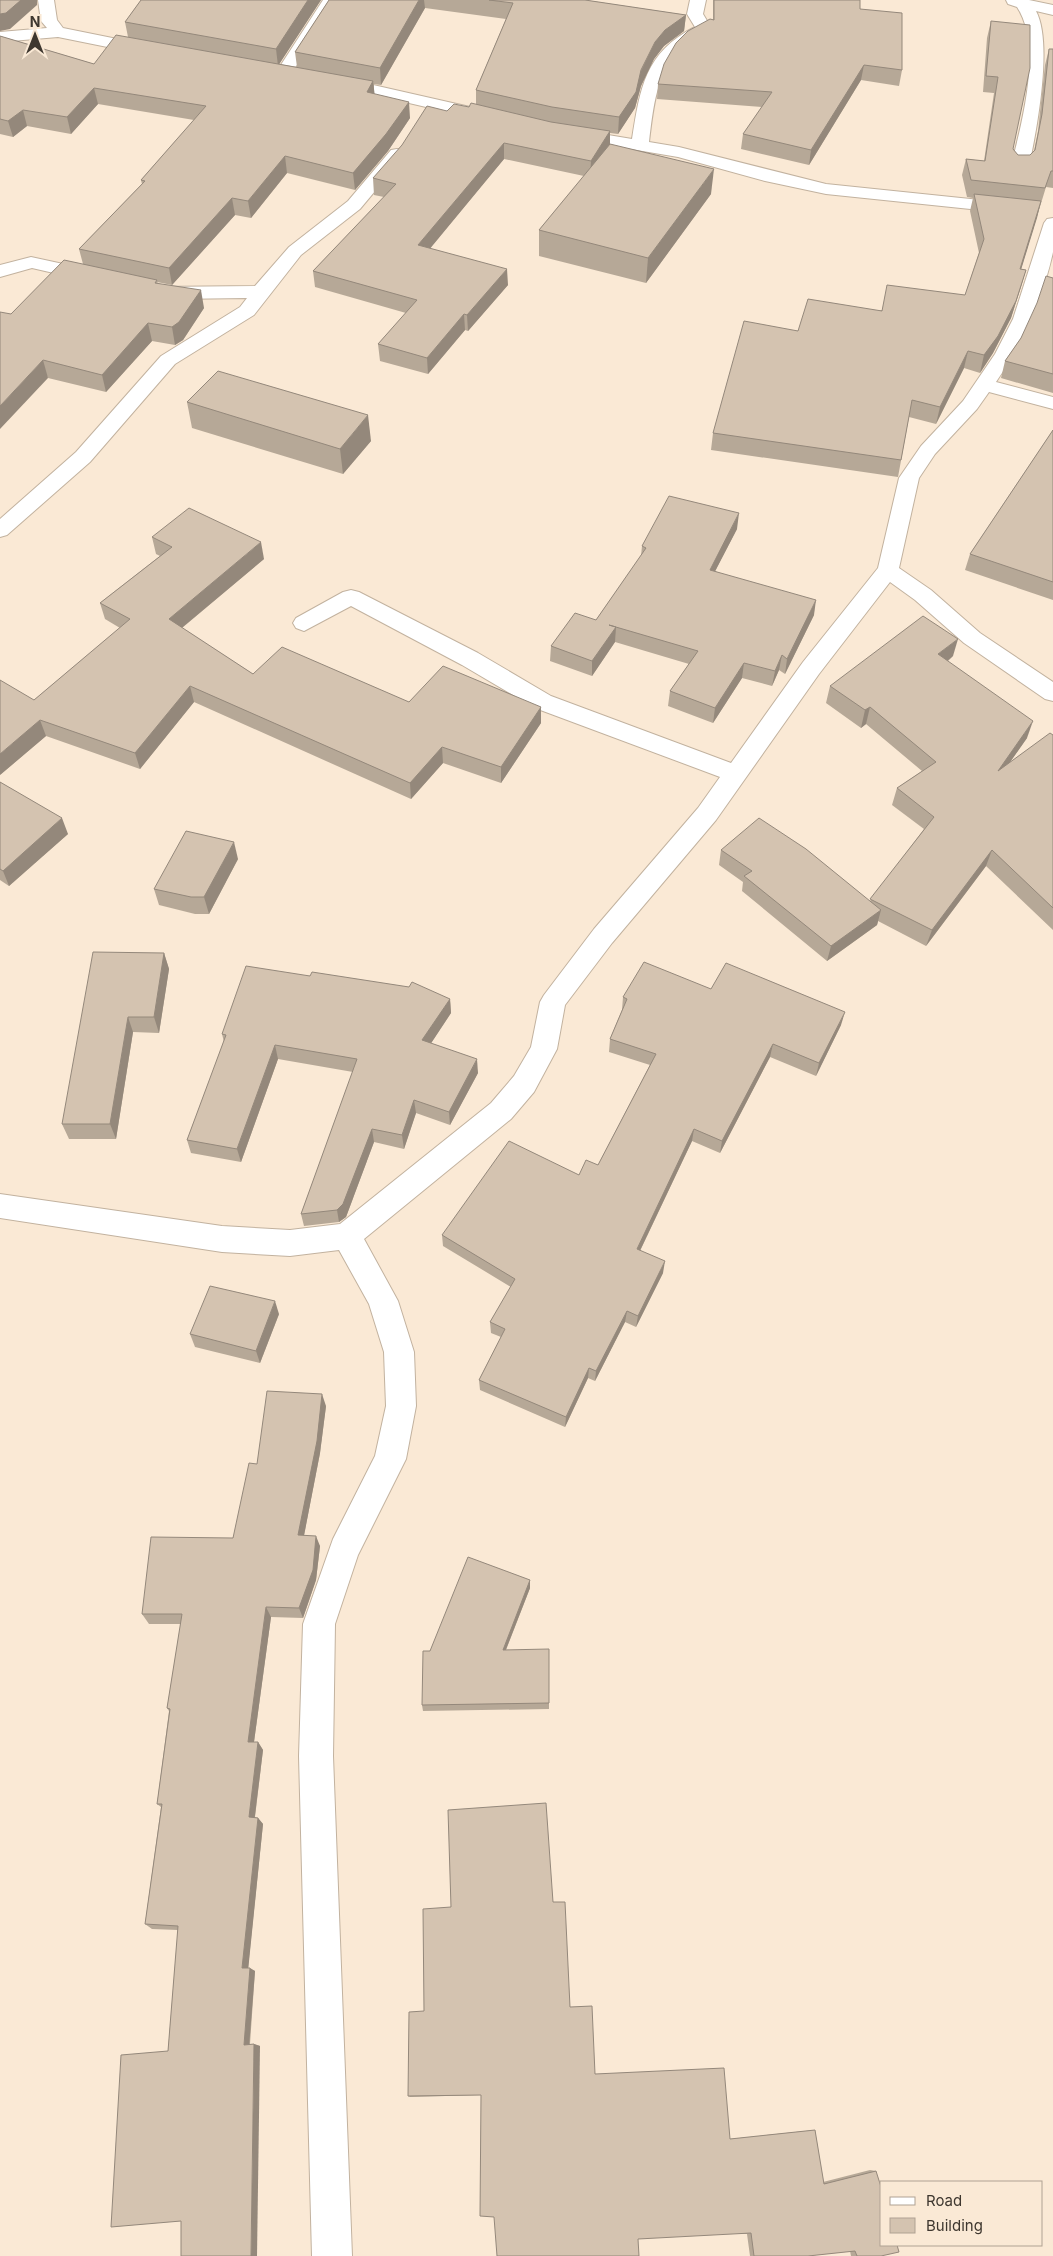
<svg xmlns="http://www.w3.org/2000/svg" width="1053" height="2256" viewBox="0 0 1053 2256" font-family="Inter,sans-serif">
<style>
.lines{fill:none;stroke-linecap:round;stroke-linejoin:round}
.street-casing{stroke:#c2b29f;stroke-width:2}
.street{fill:#fff;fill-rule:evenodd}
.wall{fill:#b6a897}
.shaded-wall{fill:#94887b}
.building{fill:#d4c3b0;stroke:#94887b}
</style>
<rect width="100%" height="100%" fill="#fae9d5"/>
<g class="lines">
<g class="street-casing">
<g id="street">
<polygon points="38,0 54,0 57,20 63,28 147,45 155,50 147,55 58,37 0,42 0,32 47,28 41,21"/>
<polygon points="323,0 339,0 289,77 277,77 275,74"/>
<path d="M690 0H706L703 14 712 29C706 38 691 40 682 48 656 71 653 109 649 142L679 147 826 184 1009 203 1015 204 1018 208 1015 212 1009 213 826 194 765 181 678 157 566 138 564 134 566 130 572 129 632 139C640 88 645 52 695 27L687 14Z"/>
<path d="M1006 0H1029L1053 5V15L1036 11C1053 43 1037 129 1029 166L1026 170H1014L1011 166C1022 123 1043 46 1017 7L1008 4Z"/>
<polygon points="338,77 492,112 494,116 492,120 486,121 332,85 330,82"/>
<polygon points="397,149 403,150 406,154 360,209 301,255 254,315 175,364 90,462 7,535 0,537 0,519 76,452 161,356 240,307 247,298 174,299 157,295 155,291 157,287 255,286 289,247 348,201 391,150"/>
<path d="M1053 218C1053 229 1053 242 1053 252 1043 299 1022 343 996 382L1053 397V409L989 392 977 409 935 454 919 478 899 568 931 590 980 633 1053 682V701L1045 699 964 643 915 600 890 582 819 674 716 820 612 943 565 1005 557 1049 534 1092 511 1119 364 1239 398 1301 414 1352 416 1406 406 1459 358 1555 335 1624 333 1756 352 2256H312L299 1756 303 1624 333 1539 375 1456 386 1406 384 1352 369 1304 339 1250 290 1256 222 1252 0 1218V1194L222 1226 290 1230 340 1224 491 1103 514 1076 531 1047 540 1002 544 995 594 929 698 808 720 777 535 708 462 665 351 606 304 631 296 628 293 623 296 618 343 592 351 590 359 592 478 653 551 696 731 763 803 662 878 568 899 478 921 446 963 401 995 354 1013 319 1044 223 1047 219Z"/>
<polygon points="31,257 100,272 102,276 100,280 93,282 32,268 0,277 0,265"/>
</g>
</g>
<use href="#street" class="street"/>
</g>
<g class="wall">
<polygon points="141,0 321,0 279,64 297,67 295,52 329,0 585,0 686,15 684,31 664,46 654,59 641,86 635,108 618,134 610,133 610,144 711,194 646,283 539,256 539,230 584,176 504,159 430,248 508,285 468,331 465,330 428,374 380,361 378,344 406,313 315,287 313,271 384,197 374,195 373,178 447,111 469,107 476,105 476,90 506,19 425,8 381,85 374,84 374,94 410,118 388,151 355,190 287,173 251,218 235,215 172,285 157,282 158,283 204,308 183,340 175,345 152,341 106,392 48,378 11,314 83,264 79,249 142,184 141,180 194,120 98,104 71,134 27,126 13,137 0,134 0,36 94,64 128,37 125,22"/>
<polygon points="713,0 860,0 860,9 902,70 899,86 861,80 809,165 741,149 743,134 762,107 657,99 658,84 713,20"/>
<polygon points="991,21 1013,149 1018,155 1030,155 1034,151 1038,131 1045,65 1049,49 1053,49 1053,188 1046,187 1021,269 1026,270 1021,287 1011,318 993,353 980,373 964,368 936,424 909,417 898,477 711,450 713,433 798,331 882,310 965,295 979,253 970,211 973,198 967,197 962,175 966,159 984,161 994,93 983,92 987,38"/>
<polygon points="1053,278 1053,393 1001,378 1005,361 1021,338"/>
<polygon points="187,402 371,441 343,474 192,428"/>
<polygon points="1053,430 1053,600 965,570 970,554"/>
<polygon points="737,529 715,571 814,615 785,674 779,670 772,686 742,678 713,723 668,706 670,691 689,664 615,642 592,676 550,661 551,646 596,620 641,556 642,546"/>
<polygon points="152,537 264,559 182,628 253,674 409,702 541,707 541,723 501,783 443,763 411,799 194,702 140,769 46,736 0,775 34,700 120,628 105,619 100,603 160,556 156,554"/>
<polygon points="953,656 948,661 1027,738 1010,762 1053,735 1053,930 986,866 926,946 878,921 877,925 827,961 742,891 743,882 719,865 721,850 870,901 924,829 892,805 897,788 922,771 866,724 861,728 826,703 830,686"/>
<polygon points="0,782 68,834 9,886 0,880"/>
<polygon points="238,859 209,914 195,914 159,905 154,889"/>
<polygon points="164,953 169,969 159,1033 133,1032 116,1139 69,1139 62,1124"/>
<polygon points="711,989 841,1025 816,1076 770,1057 720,1153 692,1141 640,1251 663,1273 636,1327 625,1322 595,1381 588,1378 565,1427 480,1390 479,1380 501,1337 491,1333 490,1322 511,1287 443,1246 442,1235 579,1175 598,1165 650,1065 609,1052 610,1039 622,1010 623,997"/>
<polygon points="450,999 451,1013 431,1043 478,1073 450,1125 416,1113 404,1149 374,1142 346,1217 339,1222 304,1226 301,1214 353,1072 278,1059 241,1162 191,1153 187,1140 224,1042 222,1034"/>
<polygon points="279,1314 260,1363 195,1347 190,1334"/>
<polygon points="326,1406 320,1453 304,1535 320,1546 316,1580 303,1618 271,1617 254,1742 258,1742 263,1750 255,1817 258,1818 263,1824 248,1968 255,1971 250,2044 254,2044 260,2046 181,2221 168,2051 178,1930 152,1929 145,1924 161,1807 157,1804 169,1711 167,1708 181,1624 149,1624 142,1614 233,1538 257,1464"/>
<polygon points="530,1580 530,1588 506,1650 549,1703 549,1709 423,1711 422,1705 430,1651"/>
<polygon points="553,1902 570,2007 595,2074 730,2139 815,2130 823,2182 870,2170 876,2171 881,2256 851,2256 850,2251 808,2256 750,2256 747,2234 494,2217 481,2095 410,2097 408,2096 424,2011"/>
</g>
<g class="shaded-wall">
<polygon points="21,0 37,0 37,5 10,29 0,31 0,14"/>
<polygon points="308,0 321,0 278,66 276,49"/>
<polygon points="419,0 424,0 425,8 381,85 380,68"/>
<polygon points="686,15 684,31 664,46 654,59 641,86 635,108 618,134 619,117 655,42 665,30"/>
<polygon points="864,65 861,80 809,165 811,150"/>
<polygon points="373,81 375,97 367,92"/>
<polygon points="94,88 98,104 71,134 67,117"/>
<polygon points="409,102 410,118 388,151 355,190 353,173"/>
<polygon points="23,110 27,126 13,137 8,121"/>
<polygon points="610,131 610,148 590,177 591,161"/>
<polygon points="504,143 504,159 419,262 418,245"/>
<polygon points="285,156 287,173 251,218 248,201"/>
<polygon points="714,169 711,194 646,283 648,258"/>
<polygon points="232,198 235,215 172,285 169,268"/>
<polygon points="1041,201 1037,218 1016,286 1020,269"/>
<polygon points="507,269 508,285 468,331 467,315"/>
<polygon points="1026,270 1011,318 993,353 980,373 984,355"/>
<polygon points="201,290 204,308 183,340 175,345 172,327"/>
<polygon points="464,314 465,330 428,374 427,358"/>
<polygon points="148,323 152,341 106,392 102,375"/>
<polygon points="968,351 964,368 936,424 940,407"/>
<polygon points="43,360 48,378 0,429 0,406"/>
<polygon points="368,415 371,441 343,474 340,449"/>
<polygon points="739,513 737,529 708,585 710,570"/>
<polygon points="261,542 264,559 172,636 169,619"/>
<polygon points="816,600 814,615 785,674 787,659"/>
<polygon points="616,627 615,642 592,676 592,661"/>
<polygon points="958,639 953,656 934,672 938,654"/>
<polygon points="782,655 779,670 772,686 775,671"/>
<polygon points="744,663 742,678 713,723 715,708"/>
<polygon points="190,686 194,702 140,769 135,753"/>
<polygon points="541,707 541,723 501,783 501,767"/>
<polygon points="870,707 866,724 861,728 865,710"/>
<polygon points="40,720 46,736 0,775 0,754"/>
<polygon points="1033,721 1027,738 992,788 998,771"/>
<polygon points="442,747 443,763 411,799 410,783"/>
<polygon points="62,818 68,834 9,886 3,871"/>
<polygon points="234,842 238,859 209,914 204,897"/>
<polygon points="992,850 986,866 926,946 932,930"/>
<polygon points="881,910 877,925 827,961 831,946"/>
<polygon points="164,953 169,969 159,1033 154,1017"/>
<polygon points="450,999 451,1013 424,1054 422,1040"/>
<polygon points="845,1012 841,1025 816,1076 819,1063"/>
<polygon points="128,1017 133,1032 116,1139 110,1124"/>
<polygon points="773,1044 770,1057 720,1153 722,1141"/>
<polygon points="275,1045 278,1059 241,1162 237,1149"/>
<polygon points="477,1059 478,1073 450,1125 449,1112"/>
<polygon points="414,1100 416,1113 404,1149 402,1135"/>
<polygon points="372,1129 374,1142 346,1217 339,1222 337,1210"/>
<polygon points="694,1129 692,1141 635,1261 637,1249"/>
<polygon points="665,1261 663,1273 636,1327 638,1316"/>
<polygon points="275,1301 279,1314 260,1363 256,1351"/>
<polygon points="627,1311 625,1322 595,1381 596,1371"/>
<polygon points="589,1368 588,1378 565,1427 566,1417"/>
<polygon points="322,1394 326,1406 320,1453 302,1546 298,1535"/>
<polygon points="316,1536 320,1546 316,1580 303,1618 299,1608"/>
<polygon points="530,1580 530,1588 503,1657 503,1650"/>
<polygon points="266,1607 271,1617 253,1749 248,1742"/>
<polygon points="258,1742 263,1750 254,1823 249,1817"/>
<polygon points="258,1818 263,1824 248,1971 242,1968"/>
<polygon points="250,1968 255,1971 249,2047 244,2045"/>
<polygon points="254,2044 260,2046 257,2256 251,2256"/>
</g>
<g class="building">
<polygon points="0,0 21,0 6,13 0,14"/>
<polygon points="141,0 308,0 276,49 125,22"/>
<polygon points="329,0 419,0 380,68 295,52"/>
<polygon points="489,0 585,0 686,15 665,30 655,42 641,70 636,92 619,117 552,107 476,90 513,3"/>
<polygon points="714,0 860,0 860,9 902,13 902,70 864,65 811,150 743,134 772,92 658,84 664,64 676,43 688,31 710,19 714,20"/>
<polygon points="991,21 1030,25 1030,68 1013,149 1018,155 1030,155 1035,150 1042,114 1049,49 1053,49 1053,171 1051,171 1045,188 971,180 966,159 985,161 998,77 986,76"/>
<polygon points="116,35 373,81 367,92 409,102 386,134 353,173 285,156 248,201 232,198 169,268 79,249 145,181 141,180 206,106 94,88 67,117 23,110 8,121 0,119 0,36 94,64"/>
<polygon points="471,103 551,122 610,131 591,161 504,143 418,245 507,269 467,315 464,314 427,358 378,344 417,300 313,271 396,184 373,178 402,145 427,106 447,111 454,104 469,107"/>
<polygon points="610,144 714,169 648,258 539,230"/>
<polygon points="974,194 1041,201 1020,269 1026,270 1016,301 998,336 984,355 968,351 940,407 912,400 901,460 713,433 744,321 798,331 808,299 882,311 887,285 965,295 984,239"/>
<polygon points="64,260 157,280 155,283 201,290 179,322 172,327 148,323 102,375 43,360 0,406 0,312 11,314"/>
<polygon points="1046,276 1053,278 1053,374 1005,361 1021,338 1037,303"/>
<polygon points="218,371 368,415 340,449 187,402"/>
<polygon points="1053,430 1053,582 970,554"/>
<polygon points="669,496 739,513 710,570 816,600 787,659 782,655 775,671 744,663 715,708 670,691 698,651 609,625 616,627 592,661 551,646 575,613 596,620 646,548 642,546"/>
<polygon points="189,508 261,542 169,619 253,674 282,647 409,702 443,666 541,707 501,767 442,747 410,783 190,686 135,753 40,720 0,754 0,680 34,700 130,619 100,603 172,547 152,537"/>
<polygon points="923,616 958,639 938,654 1033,721 998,771 1050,733 1053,735 1053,908 992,850 932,930 870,899 934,817 897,788 936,762 870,707 865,710 830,686"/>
<polygon points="0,782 62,818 3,871 0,869"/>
<polygon points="759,818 806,849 881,910 831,946 744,876 752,871 721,850"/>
<polygon points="186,831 234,842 204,897 191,897 154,889"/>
<polygon points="93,952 164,953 154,1017 128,1017 110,1124 62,1124"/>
<polygon points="644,962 711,989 726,963 845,1012 819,1063 773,1044 722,1141 694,1129 637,1249 665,1261 638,1316 627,1311 596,1371 589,1368 566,1417 479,1380 505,1329 490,1322 515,1279 442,1235 509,1141 579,1175 586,1160 598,1165 656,1054 610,1039 627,999 623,997"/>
<polygon points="246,966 310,976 312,972 409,987 412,982 450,999 422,1040 477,1059 449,1112 414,1100 402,1135 372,1129 343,1204 337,1210 301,1214 357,1059 275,1045 237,1149 187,1140 226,1035 222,1034"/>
<polygon points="210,1286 275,1301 256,1351 190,1334"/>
<polygon points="267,1391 322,1394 317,1441 298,1535 316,1536 313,1570 299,1608 266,1607 248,1742 258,1742 249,1817 258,1818 242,1968 250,1968 244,2045 254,2044 251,2256 181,2256 181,2221 111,2227 121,2055 168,2051 178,1926 145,1924 162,1804 157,1804 170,1709 167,1708 182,1614 142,1614 151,1537 233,1538 249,1463 257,1464"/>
<polygon points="468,1557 530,1580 503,1650 549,1649 549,1703 422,1705 423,1651 430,1651"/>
<polygon points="546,1803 553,1902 565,1902 570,2007 592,2006 595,2074 724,2068 730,2139 815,2130 824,2184 876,2171 882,2190 882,2245 897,2245 899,2252 881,2256 857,2256 855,2251 808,2256 754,2256 751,2233 638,2239 639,2256 497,2256 494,2217 480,2216 481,2095 408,2096 409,2012 424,2011 423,1909 451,1907 448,1810"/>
</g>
<rect x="880" y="2181" width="162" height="65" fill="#fae9d5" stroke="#afa293"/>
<rect x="890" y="2197" width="25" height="8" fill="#ffffff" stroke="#afa293"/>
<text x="926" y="2206" font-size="15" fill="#3e372f">Road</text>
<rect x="890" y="2218" width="25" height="15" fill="#d4c3b0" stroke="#afa293"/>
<text x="926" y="2231" font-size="15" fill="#3e372f">Building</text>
<g transform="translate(35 35)" stroke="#fae9d5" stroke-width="4" paint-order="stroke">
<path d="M0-4L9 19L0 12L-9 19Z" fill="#3e372f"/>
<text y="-8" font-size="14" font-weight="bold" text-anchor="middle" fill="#3e372f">N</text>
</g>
</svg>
